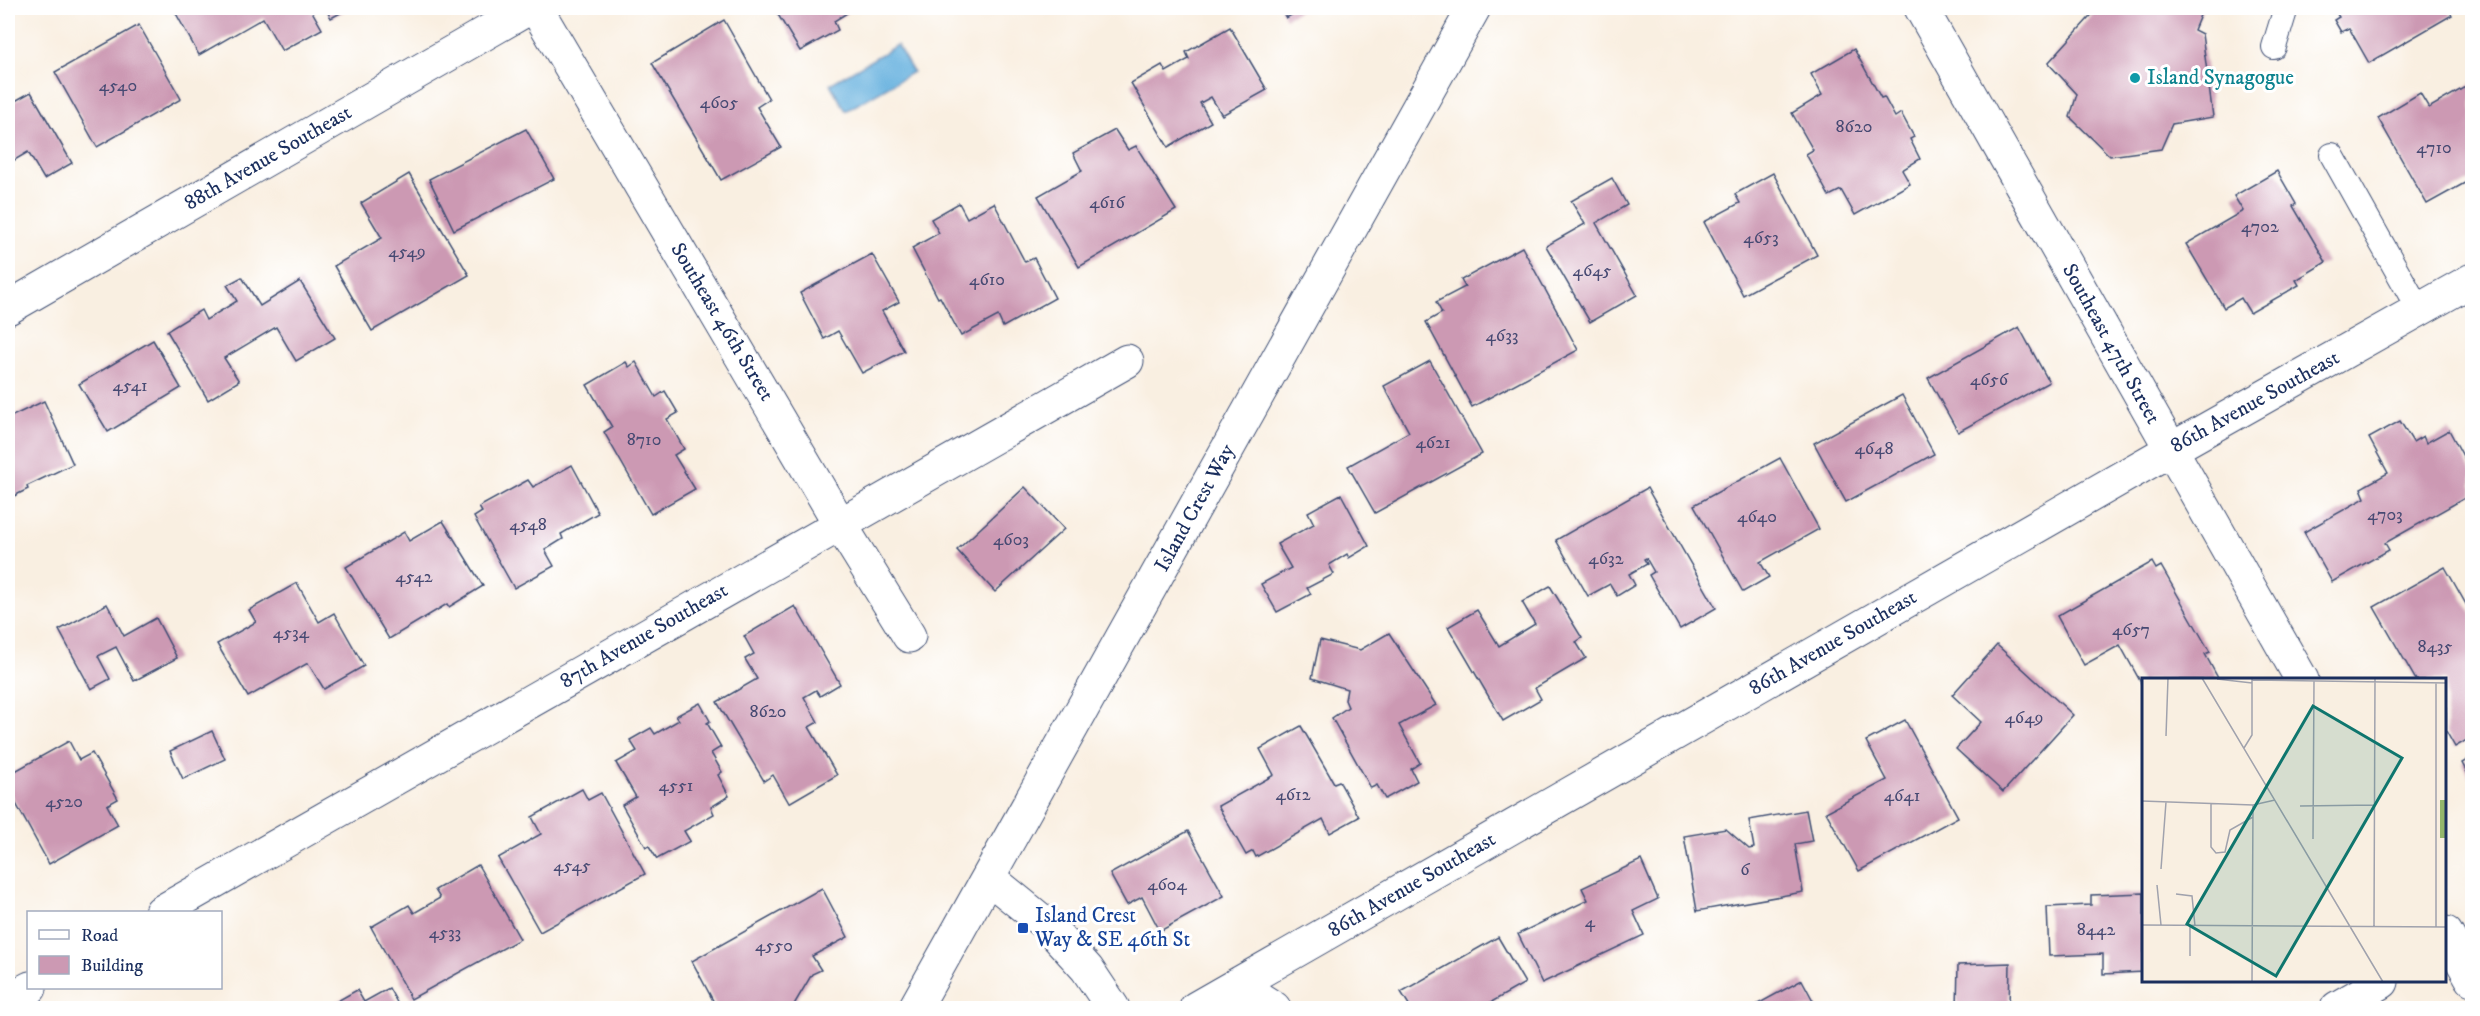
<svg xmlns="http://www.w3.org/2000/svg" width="2480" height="1016" viewBox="0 0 2480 1016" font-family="'IM FELL DW Pica',serif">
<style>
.water{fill:#65b0de;stroke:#40709e;stroke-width:1.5}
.building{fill:#cc99b3}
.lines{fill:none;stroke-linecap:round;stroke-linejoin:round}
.lane-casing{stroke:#3c4c72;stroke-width:26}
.street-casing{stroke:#3c4c72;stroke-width:35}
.secondary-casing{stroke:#3c4c72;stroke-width:35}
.lane{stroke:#fff;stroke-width:24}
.street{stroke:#fff;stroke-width:33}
.secondary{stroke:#fff;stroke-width:33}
.culture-dot{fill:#0f9aa8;stroke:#fff;stroke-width:2}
.transit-dot{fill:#1a4fb4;stroke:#fff;stroke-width:2}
.labels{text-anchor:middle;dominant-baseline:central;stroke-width:6;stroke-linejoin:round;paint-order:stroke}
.number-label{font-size:18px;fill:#474a73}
.culture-label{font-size:21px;fill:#0d838f;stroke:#fff;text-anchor:start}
.street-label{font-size:21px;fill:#1b2f5e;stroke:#fff}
.transit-label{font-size:21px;fill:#164399;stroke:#fff;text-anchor:start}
.inset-road{fill:none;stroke:#a0a2ad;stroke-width:1.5}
.view{fill:#0f766e;fill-opacity:0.15;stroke:#0f766e;stroke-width:3}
.inset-edge{fill:none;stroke:#1b2f5e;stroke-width:3}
</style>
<rect width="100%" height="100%" fill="#fff"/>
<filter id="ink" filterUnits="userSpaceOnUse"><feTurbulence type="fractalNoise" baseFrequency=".0167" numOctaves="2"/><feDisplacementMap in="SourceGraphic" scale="12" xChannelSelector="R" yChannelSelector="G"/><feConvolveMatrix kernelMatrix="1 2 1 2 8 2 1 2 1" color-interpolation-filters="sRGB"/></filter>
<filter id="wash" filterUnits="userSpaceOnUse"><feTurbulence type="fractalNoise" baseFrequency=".008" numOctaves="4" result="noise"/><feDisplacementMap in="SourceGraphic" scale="24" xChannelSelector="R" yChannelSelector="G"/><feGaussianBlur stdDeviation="1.35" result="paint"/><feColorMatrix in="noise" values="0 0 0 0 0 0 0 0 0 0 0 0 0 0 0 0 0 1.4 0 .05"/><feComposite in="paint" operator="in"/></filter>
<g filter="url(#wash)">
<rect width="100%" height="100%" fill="#f9efe1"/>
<polygon class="water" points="897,45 913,72 846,111 830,84"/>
<g id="blocks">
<g class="building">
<polygon points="173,8 310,8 322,29 282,51 263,18 199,55"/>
<polygon points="325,8 350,8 331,18"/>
<polygon points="774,8 855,8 834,21 838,30 800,51"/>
<polygon points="1280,8 1304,8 1286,18"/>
<polygon points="2098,8 2203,8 2194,30 2202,34 2213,117 2172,124 2161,149 2110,156 2070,117 2077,94 2048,63"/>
<polygon points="2333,8 2447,8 2452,15 2369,63 2349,28 2341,32 2334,20 2339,17"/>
<polygon points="724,20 769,99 757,107 781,147 721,180 652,63"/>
<polygon points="139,25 181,99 97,147 55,72"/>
<polygon points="1230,27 1267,90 1222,115 1211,97 1200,103 1211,122 1168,147 1131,83 1162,65 1166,72 1189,59 1186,52"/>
<polygon points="1854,49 1881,98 1884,97 1895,117 1901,113 1914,137 1910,139 1920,159 1902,170 1910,184 1855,215 1841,190 1829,196 1806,154 1813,150 1792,113 1822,95 1811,74"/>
<polygon points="2472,83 2472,179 2427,204 2378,118 2420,93 2429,108"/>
<polygon points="31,92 72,163 44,179 28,152 8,164 8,105"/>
<polygon points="526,129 554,179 454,230 429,179"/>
<polygon points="1115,130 1128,150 1136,146 1176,210 1079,267 1038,196 1082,171 1073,153"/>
<polygon points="2277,171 2296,204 2293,206 2326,262 2296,280 2299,285 2250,313 2241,298 2224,308 2186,244 2243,211 2234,196"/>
<polygon points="1773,173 1817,255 1743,295 1704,222 1740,203 1735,194"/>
<polygon points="409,174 469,275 372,331 334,266 382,238 361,203"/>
<polygon points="1612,178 1627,205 1596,223 1637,295 1590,322 1546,246 1585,224 1571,201"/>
<polygon points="959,203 967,218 994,203 1025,262 1034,258 1055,298 1003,327 998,316 961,336 940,297 938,298 912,248 939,233 931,219"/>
<polygon points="1522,247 1578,350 1472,407 1426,322 1442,313 1436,302 1465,287 1461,280"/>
<polygon points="872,254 899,302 882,311 904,351 862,373 838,331 824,339 800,293"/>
<polygon points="242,277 260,306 300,281 335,338 296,361 276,327 224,358 239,381 208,400 167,331 201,310 206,320 237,301 227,285"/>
<polygon points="2019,327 2049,382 1958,432 1928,378"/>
<polygon points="153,340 181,388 108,432 79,384"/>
<polygon points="1430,361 1482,454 1375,513 1348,466 1409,432 1384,386"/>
<polygon points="626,362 629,367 636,362 656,397 665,391 678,413 667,419 684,449 674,455 695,489 651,514 604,432 612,427 587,385"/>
<polygon points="1902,395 1934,454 1846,502 1814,443"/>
<polygon points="44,401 73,464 27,486 28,489 8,499 8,418"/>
<polygon points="2400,421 2413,442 2423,436 2426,443 2449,430 2472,473 2472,494 2385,543 2389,550 2332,582 2304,532 2365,498 2361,488 2388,473 2369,438"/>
<polygon points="1780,458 1819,529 1760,562 1769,577 1743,592 1694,505"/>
<polygon points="572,465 598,513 561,534 563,539 545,550 554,566 514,588 474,517 482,512 479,507 528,480 533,487"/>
<polygon points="1025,487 1064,529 995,592 957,550"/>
<polygon points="1647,488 1716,608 1680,629 1649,575 1654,572 1646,558 1644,559 1647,564 1629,574 1635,585 1617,596 1610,584 1588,596 1556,540"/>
<polygon points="1341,494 1369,546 1349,558 1347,554 1329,565 1334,574 1307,588 1311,594 1277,612 1261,584 1291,568 1277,544 1314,524 1308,512"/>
<polygon points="443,521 483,586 449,607 447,604 389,639 346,567 404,532 409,541"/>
<polygon points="2152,562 2156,569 2161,566 2210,652 2205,654 2219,680 2144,680 2144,688 2120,645 2084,665 2057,616"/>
<polygon points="2445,567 2472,615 2472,737 2455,747 2446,731 2446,680 2416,680 2374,607"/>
<polygon points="297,583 319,622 334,613 364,666 324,689 308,663 248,697 217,644 256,622 249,610"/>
<polygon points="1550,586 1582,638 1576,642 1586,658 1535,688 1541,699 1503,721 1448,627 1477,610 1499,646 1535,624 1522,602"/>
<polygon points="107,604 124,636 156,618 177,658 134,681 116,647 98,656 110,679 91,689 59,630"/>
<polygon points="795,606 840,684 820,696 816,690 804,697 818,722 809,727 837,775 789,803 773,775 764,781 717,702 757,679 745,659 754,654 744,636"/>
<polygon points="1389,633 1436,705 1399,725 1420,763 1411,769 1417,781 1385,799 1377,785 1371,788 1332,718 1348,707 1345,700 1347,689 1312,678 1320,640 1360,650"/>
<polygon points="1997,645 2073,715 2003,792 1956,749 1981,722 1952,695"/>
<polygon points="700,703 710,721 707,723 721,747 711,753 722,772 718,775 729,796 711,807 714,814 684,831 690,841 657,859 649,846 646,847 622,805 636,797 616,763 637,751 630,740 651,728 655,734 679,720 676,716"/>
<polygon points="1905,720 1958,817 1859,871 1826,812 1887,780 1866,741"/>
<polygon points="1301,726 1334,783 1339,781 1359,817 1330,833 1323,819 1256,857 1253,851 1246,855 1218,806 1274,775 1260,749"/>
<polygon points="212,731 225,759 183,779 170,751"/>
<polygon points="69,741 79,760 92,753 118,799 107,805 118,825 49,864 8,789 8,775"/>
<polygon points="2472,757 2472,782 2462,763"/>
<polygon points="582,789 588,800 601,793 645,874 540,932 498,858 541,834 532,817"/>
<polygon points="1806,810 1812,841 1795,844 1803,892 1697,911 1684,836 1726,829 1749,849 1754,848 1749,820"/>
<polygon points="1188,831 1224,896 1160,931 1142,897 1127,905 1110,874"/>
<polygon points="1641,860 1658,899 1633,911 1644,935 1542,983 1518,934 1588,900 1582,888"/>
<polygon points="478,865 520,939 411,999 371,927 409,905 414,913 440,898 435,890"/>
<polygon points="822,888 848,937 812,956 821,970 812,974 792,1008 739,1008 738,1005 730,1008 717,1008 692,961"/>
<polygon points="2144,893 2144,972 2103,974 2103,954 2049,956 2047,907 2091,905 2091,895"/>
<polygon points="1498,937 1525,983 1481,1008 1411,1008 1401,992"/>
<polygon points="2010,963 2009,1008 1957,1008 1958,965"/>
<polygon points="1802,980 1817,1008 1755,1008 1754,1006"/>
<polygon points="389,988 400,1008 325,1008 357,990 364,1002"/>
</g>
</g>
</g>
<g filter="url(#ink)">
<use href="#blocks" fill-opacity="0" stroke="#3c4c72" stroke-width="1.5"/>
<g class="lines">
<g class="lane-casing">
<g id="lane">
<polyline points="2274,47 2286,8"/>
<polyline points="2332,155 2419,310"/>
</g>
</g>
<g class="street-casing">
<g id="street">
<polyline points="536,8 840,524 909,636"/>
<polyline points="1921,8 2302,680"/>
<polyline points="8,308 529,8"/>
<polyline points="989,878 1048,926 1087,969 1113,1008"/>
<polyline points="161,912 1127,361"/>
<polyline points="2446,933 2472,979"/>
<polyline points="1238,985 1274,1008"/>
<polyline points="8,1000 30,988"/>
<polyline points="1196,1008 2170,450 2472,280"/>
<polyline points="2337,1008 2382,982"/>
</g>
</g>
<g class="secondary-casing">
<polyline id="secondary" points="915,1008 1474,8"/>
</g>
<use href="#lane" class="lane"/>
<use href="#street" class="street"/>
<use href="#secondary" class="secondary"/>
</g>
</g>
<circle class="culture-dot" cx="2135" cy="78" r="6"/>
<rect class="transit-dot" x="1017" y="922" width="12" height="12" rx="3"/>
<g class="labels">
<g class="number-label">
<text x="118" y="86">4540</text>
<text x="719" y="103">4605</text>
<text x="1854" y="127">8620</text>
<text x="2434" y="148">4710</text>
<text x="1107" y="203">4616</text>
<text x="2260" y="227">4702</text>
<text x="1761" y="238">4653</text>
<text x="407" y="252">4549</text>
<text x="1592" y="271">4645</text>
<text x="987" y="280">4610</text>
<text x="1502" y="336">4633</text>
<text x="1989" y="380">4656</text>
<text x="130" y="386">4541</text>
<text x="644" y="440">8710</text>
<text x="1433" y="443">4621</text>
<text x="1874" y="449">4648</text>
<text x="2385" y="515">4703</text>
<text x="1757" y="517">4640</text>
<text x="528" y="525">4548</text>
<text x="1011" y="540">4603</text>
<text x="1606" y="559">4632</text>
<text x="414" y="577">4542</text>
<text x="2131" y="630">4657</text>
<text x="291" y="633">4534</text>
<text x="2435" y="647">8435</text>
<text x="768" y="712">8620</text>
<text x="2024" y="718">4649</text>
<text x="676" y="786">4551</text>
<text x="1293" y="795">4612</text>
<text x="1902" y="796">4641</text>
<text x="64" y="802">4520</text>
<text x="572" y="866">4545</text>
<text x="1745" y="870">6</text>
<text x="1167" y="885">4604</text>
<text x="1590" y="922">4</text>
<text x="2096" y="930">8442</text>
<text x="445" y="933">4533</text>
<text x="774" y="946">4550</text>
</g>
<g class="culture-label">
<text x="2147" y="78">Island Synagogue</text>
</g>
<g class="street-label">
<text transform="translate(268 158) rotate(-30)">88th Avenue Southeast</text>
<text transform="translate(722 322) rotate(59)">Southeast 46th Street</text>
<text transform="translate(2111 344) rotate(61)">Southeast 47th Street</text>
<text transform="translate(2255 402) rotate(-29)">86th Avenue Southeast</text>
<text transform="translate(1195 508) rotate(-61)">Island Crest Way</text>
<text transform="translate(644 636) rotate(-30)">87th Avenue Southeast</text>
<text transform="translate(1833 643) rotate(-30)">86th Avenue Southeast</text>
<text transform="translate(1412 885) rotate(-30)">86th Avenue Southeast</text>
</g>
<g class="transit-label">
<text x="1035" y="916">Island Crest<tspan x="1035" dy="24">Way &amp; SE 46th St</tspan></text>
</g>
</g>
<g transform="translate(2142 678)">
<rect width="304" height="304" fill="#f9efe1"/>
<path d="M298 122H304V160H298Z" fill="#93b66b"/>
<path class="inset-road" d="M60 0 241 304M75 1 110 5M110 2 305 5M24 58 26 0M102 70 110 57V1M0 123 111 127 133 122M69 126V169L74 175 83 174 88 152 111 139M158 128 233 127M171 161 172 3M19 191 24 124M15 207 19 247M34 216 50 218 53 248M0 247 305 249M232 249 233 0M294 249V5M48 278V248M110 304 111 127"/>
<path class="view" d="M171 28 260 80 134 298 45 246Z"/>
<rect width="304" height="304" class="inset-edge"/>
</g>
<rect width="2480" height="1016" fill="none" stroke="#fff" stroke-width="30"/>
<rect x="27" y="911" width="195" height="78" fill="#ffffff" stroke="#a4acbf" stroke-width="1.5"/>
<rect x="39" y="930" width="30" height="9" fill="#ffffff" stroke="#a4acbf" stroke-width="1.5"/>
<text x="81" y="941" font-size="18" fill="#1b2f5e">Road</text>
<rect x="39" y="956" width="30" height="18" fill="#cc99b3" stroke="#a4acbf" stroke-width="1.5"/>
<text x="81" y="971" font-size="18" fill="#1b2f5e">Building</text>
</svg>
